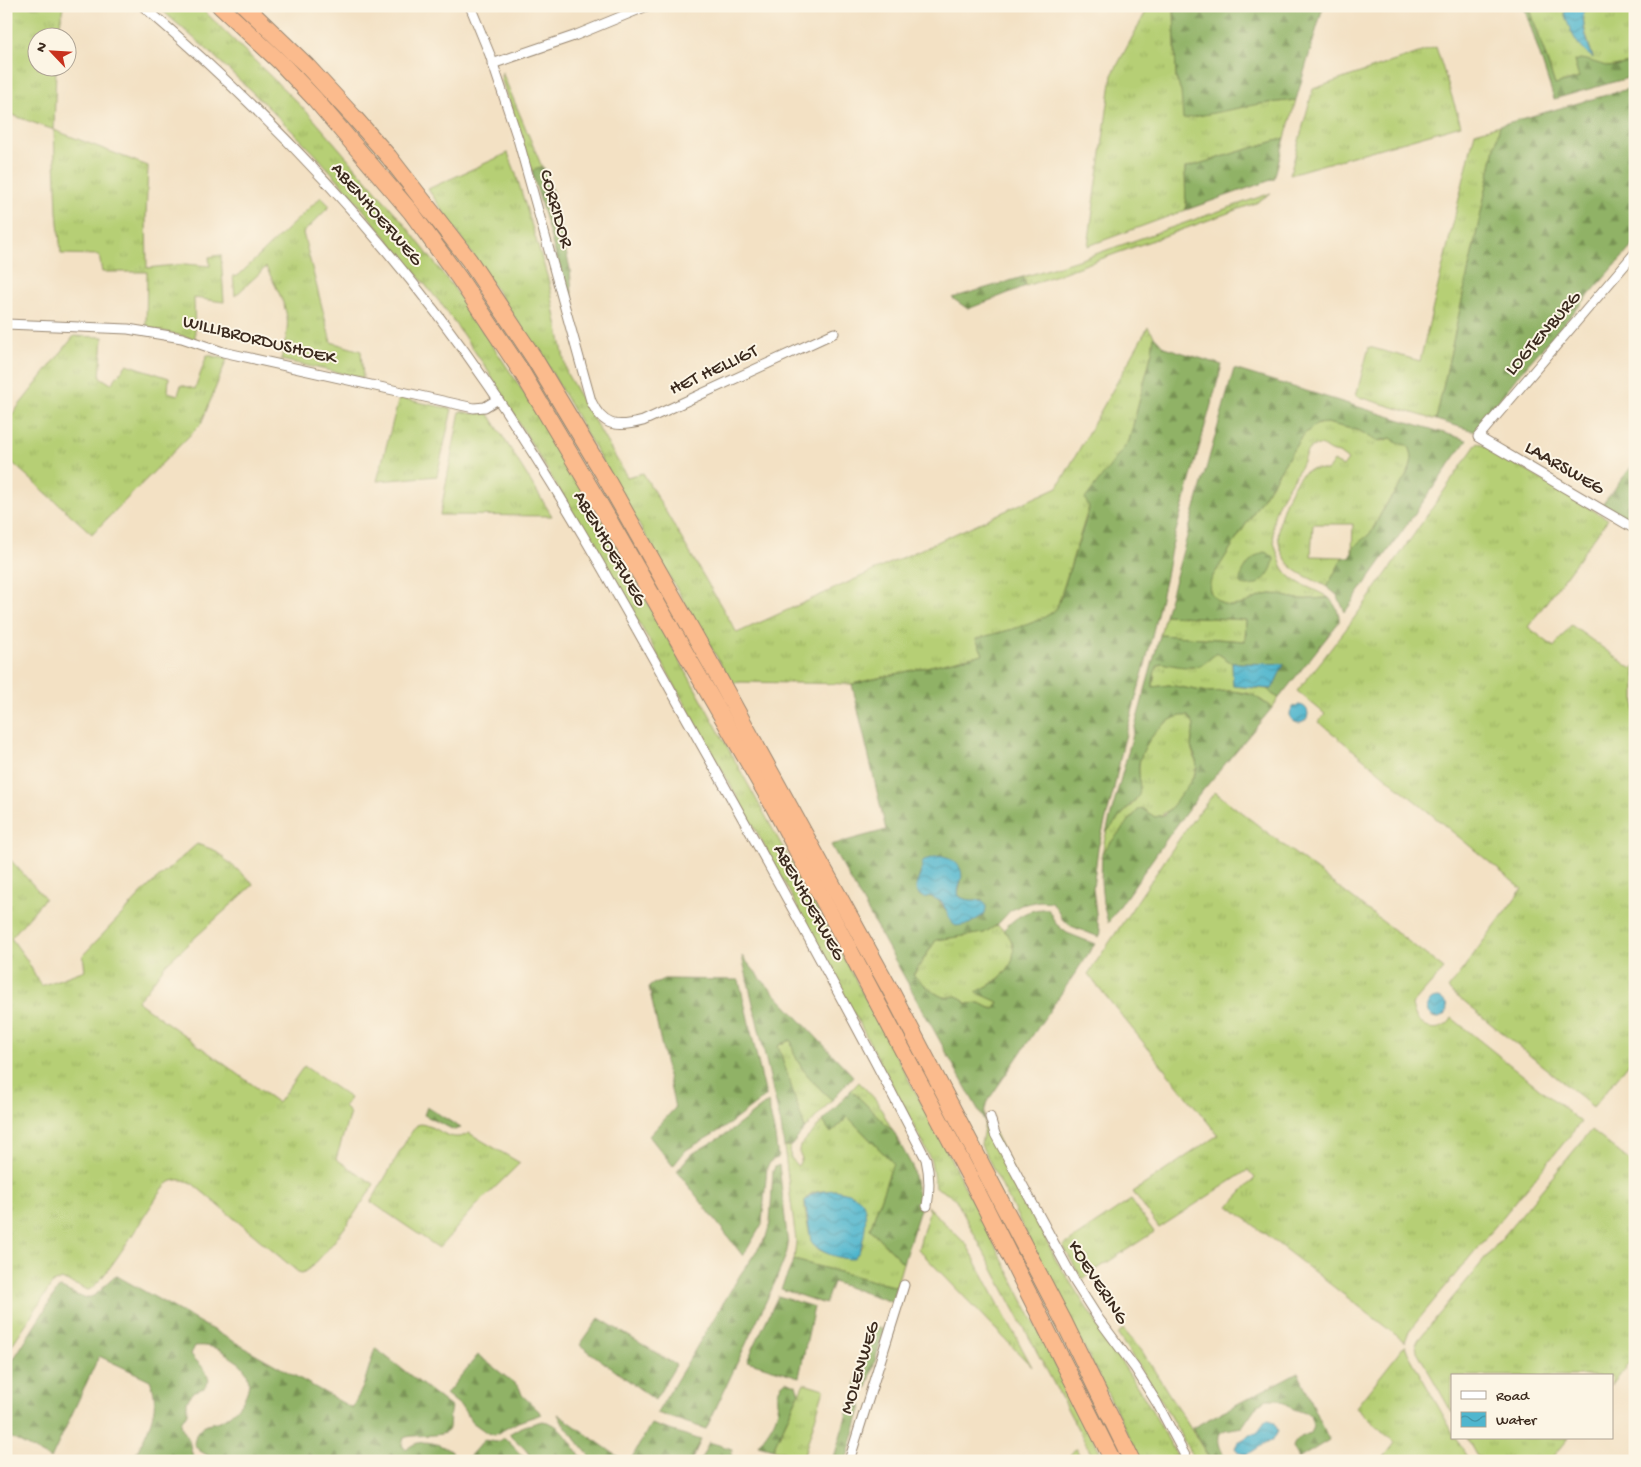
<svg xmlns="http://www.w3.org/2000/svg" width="1641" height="1467" viewBox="0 0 1641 1467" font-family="'Gochi Hand',sans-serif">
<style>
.grass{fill:url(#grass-tufts);stroke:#787c49;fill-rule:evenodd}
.forest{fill:url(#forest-firs);stroke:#666e42;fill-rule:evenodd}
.water{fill:url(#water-waves);stroke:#457076}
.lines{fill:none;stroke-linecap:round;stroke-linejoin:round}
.minor-casing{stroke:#978671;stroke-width:11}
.motorway-casing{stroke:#978671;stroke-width:18}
.minor{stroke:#fff;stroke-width:9}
.motorway{stroke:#fbbb8d;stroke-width:16}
.labels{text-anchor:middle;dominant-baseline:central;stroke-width:4;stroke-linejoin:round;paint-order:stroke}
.street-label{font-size:19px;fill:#3b2a1e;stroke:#fcf5e5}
</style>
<defs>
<pattern id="grass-tufts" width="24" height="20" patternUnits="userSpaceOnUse" patternTransform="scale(1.25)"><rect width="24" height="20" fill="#b6cf74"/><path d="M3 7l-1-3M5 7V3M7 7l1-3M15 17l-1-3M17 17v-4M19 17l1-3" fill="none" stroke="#9db264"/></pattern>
<pattern id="forest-firs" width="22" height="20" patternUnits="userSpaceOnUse" patternTransform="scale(1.25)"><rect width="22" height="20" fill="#90b266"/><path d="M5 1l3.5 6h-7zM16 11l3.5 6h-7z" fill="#779153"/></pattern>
<pattern id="water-waves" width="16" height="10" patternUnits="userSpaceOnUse" patternTransform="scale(1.25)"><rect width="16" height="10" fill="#4fb6ce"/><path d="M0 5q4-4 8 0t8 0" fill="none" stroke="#4394a7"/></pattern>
</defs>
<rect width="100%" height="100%" fill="#fcf5e5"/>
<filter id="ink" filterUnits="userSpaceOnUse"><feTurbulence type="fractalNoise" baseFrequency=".02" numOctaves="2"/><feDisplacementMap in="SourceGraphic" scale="10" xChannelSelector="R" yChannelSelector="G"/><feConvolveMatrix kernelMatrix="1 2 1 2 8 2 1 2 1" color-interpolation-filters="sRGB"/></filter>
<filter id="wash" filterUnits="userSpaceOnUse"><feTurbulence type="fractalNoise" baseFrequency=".0096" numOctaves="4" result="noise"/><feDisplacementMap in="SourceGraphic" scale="20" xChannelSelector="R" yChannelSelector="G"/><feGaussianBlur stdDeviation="1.12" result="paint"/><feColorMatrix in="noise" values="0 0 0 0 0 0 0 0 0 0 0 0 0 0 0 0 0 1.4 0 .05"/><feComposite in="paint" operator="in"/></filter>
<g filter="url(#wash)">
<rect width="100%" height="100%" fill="#f3e1c4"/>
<g class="grass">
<polygon points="6,6 63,6 58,37 38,38 38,68 56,68 54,130 148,166 146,217 147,268 185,264 210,266 209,257 221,255 224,302 194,298 195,339 146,327 147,272 102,272 99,255 61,254 57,212 54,130 6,113"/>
<polygon points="157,6 199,6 311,116 402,221 454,288 529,400 614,541 852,973 941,1140 1105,1461 1095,1461 955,1198 935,1187 931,1161 922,1141 774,863 655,650 485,366 442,305 347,190 315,154 269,108 211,53"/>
<polygon points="1149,6 1174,6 1176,78 1181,91 1183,102 1259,104 1296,100 1285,138 1185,168 1186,210 1088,246 1112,75"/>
<path d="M1540 6H1574L1564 12C1571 30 1575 46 1593 57 1588 40 1581 25 1584 6H1635V62L1609 67 1574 61 1579 78 1555 85 1530 9Z"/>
<polygon points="1436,47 1461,125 1290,174 1313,89"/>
<polygon points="502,72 542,167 537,168 532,172 501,78"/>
<polygon points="1500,125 1436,420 1356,396 1369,347 1420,361 1475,132"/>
<path d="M508 153 515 171 549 282 567 374 627 477 643 473 737 633 1058 487 1148 327 1154 336 1152 352 1129 441 1089 507 1057 608C1041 625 999 632 976 639L983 654 852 684 741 682 732 683 618 489 549 368 428 189Z"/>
<polygon points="1271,193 1256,203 1026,286 1023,277 1081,259"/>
<path d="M321 197 330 206 303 233 331 342 361 351 363 378 281 360C284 346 289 331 287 317 284 300 274 283 266 267L235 296 233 275 235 277 239 275Z"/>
<polygon points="74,336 103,337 100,377 111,384 127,364 169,378 168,392 178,395 181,385 195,389 207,355 227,359 201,424 92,534 6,457 6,422"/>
<polygon points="399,398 452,409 437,476 377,481"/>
<polygon points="460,411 474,414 487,411 552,516 440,515"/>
<path d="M1321 423H1327L1360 431 1373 439 1382 441 1391 438 1398 443 1406 444 1410 448 1413 460 1412 464 1406 477 1385 506 1371 532 1352 552 1353 524H1313L1311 556 1343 557 1327 587C1314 579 1297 575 1287 562 1271 539 1280 511 1292 488 1296 482 1300 474 1307 471 1314 468 1320 469 1327 471L1334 461 1343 467 1348 460 1339 453 1330 451 1321 445C1304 445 1306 459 1298 471 1280 499 1265 517 1277 552 1280 562 1284 572 1292 578 1303 587 1318 590 1329 598 1318 598 1308 600 1298 599 1289 598 1281 594 1271 594 1251 596 1233 618 1214 597 1207 590 1209 584 1213 576L1302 436 1312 427Z"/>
<path d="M1478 442 1608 519 1528 627 1554 647 1571 625 1632 669 1635 666V1056L1593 1107 1448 989 1522 889 1319 722 1325 714 1297 691C1363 612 1419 526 1478 442Z"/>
<polygon points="1165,615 1246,620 1245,641 1160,635"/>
<polygon points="1217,653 1232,663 1233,686 1267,689 1272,694 1279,698 1272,708 1260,699 1247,693 1228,691 1207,692 1169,685 1153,687 1155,670 1161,663 1192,667 1203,664"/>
<path d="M1182 715 1188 716C1201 729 1188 735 1192 750 1193 755 1196 759 1197 765 1196 778 1169 818 1154 817L1146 811 1138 810 1102 853C1104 847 1104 839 1106 834 1111 821 1129 811 1136 799 1142 789 1138 777 1139 765 1141 745 1162 720 1182 715Z"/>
<path d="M1215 792 1444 969 1412 1005C1414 1011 1415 1019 1421 1023 1430 1032 1446 1030 1452 1018L1581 1122 1409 1331 1405 1342 1229 1206 1255 1178 1248 1170 1159 1228 1133 1192 1218 1135 1088 974 1188 826Z"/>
<path d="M197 844 214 850 252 882 253 885 166 964 146 991 137 1001 278 1103 304 1066 350 1098 344 1107 350 1113 336 1159 374 1184C363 1203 320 1266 302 1273L298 1272 193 1184C186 1180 178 1178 170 1182 162 1187 156 1199 151 1206 141 1221 100 1288 88 1290L61 1279 53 1283 6 1354V855L45 898 11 938 27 960 41 986 85 970 83 955 149 886Z"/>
<path d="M997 925C1001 928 1006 931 1009 935 1011 938 1012 943 1013 946 1018 969 994 983 977 992L996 1000 998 1002 996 1008 993 1009 979 1003 967 1004 959 997C953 996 948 999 943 997 935 995 921 981 913 976L936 940 984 933Z"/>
<path d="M788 1040H791C794 1065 814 1083 832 1100L805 1129 778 1046Z"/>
<polygon points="859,1082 876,1100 893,1131 851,1090"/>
<path d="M848 1117 893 1163 870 1229 903 1263 896 1287 794 1260 796 1241 784 1147 791 1146C789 1154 791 1163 798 1166L802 1158C799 1154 798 1151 800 1146L823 1121 831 1133ZM836 1190 852 1194 865 1210 862 1247 848 1259C838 1256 824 1254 815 1247 810 1241 804 1210 805 1201 805 1199 807 1197 809 1195 816 1190 827 1191 836 1190Z"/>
<polygon points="985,1122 995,1134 1056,1260 1149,1405 1180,1461 1142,1461 981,1145"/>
<path d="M421 1124C439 1127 451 1145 469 1133L520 1163 474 1208 439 1248 371 1202 410 1134 417 1125Z"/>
<polygon points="1591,1130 1635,1165 1635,1357 1612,1385 1612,1376 1452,1376 1452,1413 1417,1351 1416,1345 1418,1340"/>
<polygon points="1131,1200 1154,1232 1082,1279 1063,1246"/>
<polygon points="927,1206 967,1245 1032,1367 918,1249 929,1211"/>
<polygon points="1123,1329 1142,1351 1211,1461 1195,1461 1160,1398 1118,1335"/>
<polygon points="1405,1345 1408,1353 1452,1431 1452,1438 1456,1438 1469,1461 1381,1461 1395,1443 1356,1407"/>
<polygon points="804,1383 824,1389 803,1458 773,1449"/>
<polygon points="1467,1438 1569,1438 1550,1461 1480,1461"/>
<polygon points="1076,1448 1082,1461 1065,1461"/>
</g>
<g class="forest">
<polygon points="1174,6 1323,7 1296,100 1259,104 1183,119 1181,91 1176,78"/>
<polygon points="1524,6 1529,6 1555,85 1579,78 1574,61 1580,59 1587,60 1609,67 1635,62 1635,76 1554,99"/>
<polygon points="1635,87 1635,243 1521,372 1474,431 1436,420 1500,125"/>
<polygon points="1285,138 1274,179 1186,210 1185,168"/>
<polygon points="542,167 544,168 552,191 570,269 574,319 532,172 537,168"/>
<polygon points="1023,277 1026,286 968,309 952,298"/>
<path d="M1154 336 1164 347 1222 365 1171 549 1165 581 1146 661 1123 745 1113 793 1098 848 1093 888 1097 921 1101 933 1099 937 1071 926 1062 919 1055 906 1051 902 1040 901 1021 905 1010 911 997 925 984 933 936 940 913 975C921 981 936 996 944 997 948 998 953 996 957 996L967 1004 979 1003 993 1009 996 1008 998 1002 976 992C987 987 1002 979 1008 969 1017 956 1015 939 1003 930 1016 917 1028 908 1048 909L1056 924 1067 933 1095 944 987 1102 984 1113 985 1122 831 845 886 830 852 684 983 654 976 639C998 632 1041 625 1057 608L1088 513 1089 507 1085 499 1129 441 1152 352ZM921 871 961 882 958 894C964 902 972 901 982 899L985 914 969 924 948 915C940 900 938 896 920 896 914 886 918 881 921 871Z"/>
<path d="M1234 369 1467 440 1345 612 1337 595 1327 587 1343 557H1351C1354 540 1365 541 1372 531 1377 523 1380 514 1385 507 1394 492 1419 467 1410 449 1407 443 1403 445 1397 443 1395 442 1394 440 1391 438L1377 441 1360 431 1327 423 1317 424 1302 436 1213 576C1209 584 1207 590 1214 597 1233 618 1251 596 1271 594 1281 594 1289 598 1298 599 1308 600 1318 598 1329 598 1335 605 1340 612 1339 622L1279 698 1272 694 1267 689H1272L1284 664 1232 663 1217 653C1212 656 1209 660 1204 663 1193 671 1173 665 1161 663 1154 667 1153 679 1153 687L1169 685 1207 692 1232 691 1253 695 1272 708 1199 795 1168 837 1108 923 1103 903 1101 881 1102 853 1138 810 1141 808 1155 817 1164 815 1171 808 1193 778 1197 769 1196 758 1191 747 1194 725 1188 716C1166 713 1143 743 1139 763 1138 774 1141 784 1139 795L1106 833 1160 635 1245 641 1246 620 1165 615Z"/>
<polygon points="1635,462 1635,525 1602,505"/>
<path d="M1264 552 1268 553 1274 558C1273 574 1258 590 1242 585L1240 579C1244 568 1252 556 1264 552Z"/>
<path d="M742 956 762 980 853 1076 832 1100C814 1083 794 1065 791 1040L780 1044 778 1046 805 1129 791 1146 784 1147 781 1125Z"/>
<polygon points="664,979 739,980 766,1096 724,1128 686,1150 673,1166 649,1136 675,1108 649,987 653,984"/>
<polygon points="851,1090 893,1131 912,1166 917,1192 922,1203 903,1263 870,1229 893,1163 848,1117 831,1133 823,1121"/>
<polygon points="768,1102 775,1136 778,1158 772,1160 767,1167 762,1224 743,1256 677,1171 690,1155 728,1133"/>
<polygon points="427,1107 461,1128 454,1130 424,1115"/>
<polygon points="779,1165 786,1227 788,1246 786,1255 776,1280 706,1429 657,1413 740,1275 766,1237 770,1223 773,1171 775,1167"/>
<polygon points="794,1260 896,1287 892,1302 833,1282 825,1304 781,1289"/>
<path d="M117 1276 352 1408 363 1387 375 1348 451 1407C449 1414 450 1421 449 1428 448 1439 414 1433 404 1438L402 1445 406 1450C421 1434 449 1445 460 1461H217L200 1451 194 1444C195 1438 196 1431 202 1427 206 1423 215 1423 220 1421 238 1412 259 1387 243 1367 240 1362 232 1359 228 1355 217 1347 208 1345 195 1346L191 1354C198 1365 207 1367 209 1381L204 1388 193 1392 187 1401V1413L181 1422C181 1429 185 1432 188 1438 192 1447 189 1452 197 1461H133C145 1433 163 1410 150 1380L99 1356 51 1459 6 1435V1371L58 1289 61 1288C81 1296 89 1306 105 1285 109 1281 111 1278 117 1276Z"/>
<polygon points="778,1296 814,1307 799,1377 747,1361"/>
<polygon points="599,1318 676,1365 655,1400 580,1345"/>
<polygon points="873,1326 884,1330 867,1388 855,1385"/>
<polygon points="478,1355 519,1387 522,1395 542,1414 518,1422 494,1435 486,1432 472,1422 462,1407 446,1394"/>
<path d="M1298 1372 1329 1440 1298 1459 1293 1447 1294 1444 1299 1438 1310 1433 1313 1427 1311 1416 1308 1414 1291 1408 1278 1399H1267L1258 1404 1242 1427 1225 1430 1220 1433C1216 1443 1222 1452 1227 1461H1211L1192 1428Z"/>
<path d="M786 1381 796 1385 799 1393 773 1449 758 1445C765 1435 774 1425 777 1413 781 1399 772 1392 786 1381Z"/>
<polygon points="850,1403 862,1406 846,1461 833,1461"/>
<polygon points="558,1414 624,1461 595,1461 591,1458 562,1422"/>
<path d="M542 1421C564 1423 571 1447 585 1461H534L525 1449 509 1434 521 1427Z"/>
<polygon points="651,1424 701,1440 691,1461 630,1461"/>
<polygon points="505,1438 527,1461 469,1461 467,1459 484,1440 496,1442"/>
<polygon points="709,1442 732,1449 731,1461 700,1461"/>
</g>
<g class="water">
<path d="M1574 6H1584C1581 25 1587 41 1593 58 1576 46 1570 31 1564 12Z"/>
<polygon points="1232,663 1284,664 1272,689 1233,686"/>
<circle cx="1299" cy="714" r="9"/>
<path d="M938 856C952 858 965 865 961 881 959 887 957 891 959 896 971 906 991 891 985 914L969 924 956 926 952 923 942 902 930 896 924 898C910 890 918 883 921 872 922 868 921 865 924 860Z"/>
<circle cx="1437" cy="1008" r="10"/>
<path d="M836 1190C845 1192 858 1194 863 1203 869 1214 864 1252 853 1259 839 1259 819 1253 811 1241L805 1201C811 1191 825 1191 836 1190Z"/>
<path d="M1266 1420C1273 1419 1276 1426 1278 1431 1275 1439 1270 1441 1263 1445 1253 1450 1244 1461 1235 1448L1238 1442 1258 1431Z"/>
</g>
</g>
<g filter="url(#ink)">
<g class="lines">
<g class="minor-casing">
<g id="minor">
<path d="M143 6C274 118 392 244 489 386 567 500 633 623 701 744 778 881 854 1019 926 1159 930 1176 930 1189 927 1206"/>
<path d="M470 6 490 55 518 139 591 401C603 427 617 428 643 421L834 333"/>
<polyline points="492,64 574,36 647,6"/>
<polyline points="1635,253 1478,437 1635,529"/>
<polyline points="6,324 128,329 182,338 223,352 474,408 485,407 498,399"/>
<polyline points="990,1117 995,1134 1075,1282 1098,1318 1135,1368 1157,1403 1188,1461"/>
<polyline points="849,1461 904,1285"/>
</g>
</g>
<g class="motorway-casing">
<g id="motorway">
<polyline points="220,6 280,62 314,98 411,212 459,278 521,371 601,506 774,807 974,1185 1113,1461"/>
<polyline points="245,6 307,66 353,116 389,157 469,260 534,358 603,473 716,673 892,993 1064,1322 1132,1461"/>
</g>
</g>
<use href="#minor" class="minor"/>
<use href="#motorway" class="motorway"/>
</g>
</g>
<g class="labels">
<g class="street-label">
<text transform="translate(555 209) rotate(74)">CORRIDOR</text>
<text transform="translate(376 215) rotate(49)">ABENHOEFWEG</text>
<text transform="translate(1544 334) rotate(-49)">LOGTENBURG</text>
<text transform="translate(259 341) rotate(14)">WILLIBRORDUSHOEK</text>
<text transform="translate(714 371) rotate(-25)">HET HELLIGT</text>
<text transform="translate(1564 469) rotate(30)">LAARSWEG</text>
<text transform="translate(609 549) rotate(60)">ABENHOEFWEG</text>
<text transform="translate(808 903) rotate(61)">ABENHOEFWEG</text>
<text transform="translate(1097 1283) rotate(57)">KOEVERING</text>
<text transform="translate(861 1368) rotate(-73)">MOLENWEG</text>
</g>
</g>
<rect width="1641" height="1467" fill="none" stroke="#fcf5e5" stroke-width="25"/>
<rect x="1451" y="1374" width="162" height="65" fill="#fcf5e5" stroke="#afa495"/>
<rect x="1461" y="1391" width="25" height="8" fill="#ffffff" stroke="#afa495"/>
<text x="1496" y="1400" font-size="15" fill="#3b2a1e">Road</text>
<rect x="1461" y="1412" width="25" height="15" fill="url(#water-waves)" stroke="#afa495"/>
<text x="1496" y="1424" font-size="15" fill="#3b2a1e">Water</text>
<g transform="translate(52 52) rotate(295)"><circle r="24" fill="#fcf5e5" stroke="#afa495"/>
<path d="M0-4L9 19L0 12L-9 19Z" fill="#c8321e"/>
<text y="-8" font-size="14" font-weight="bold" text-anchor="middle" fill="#3b2a1e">N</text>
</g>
</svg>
